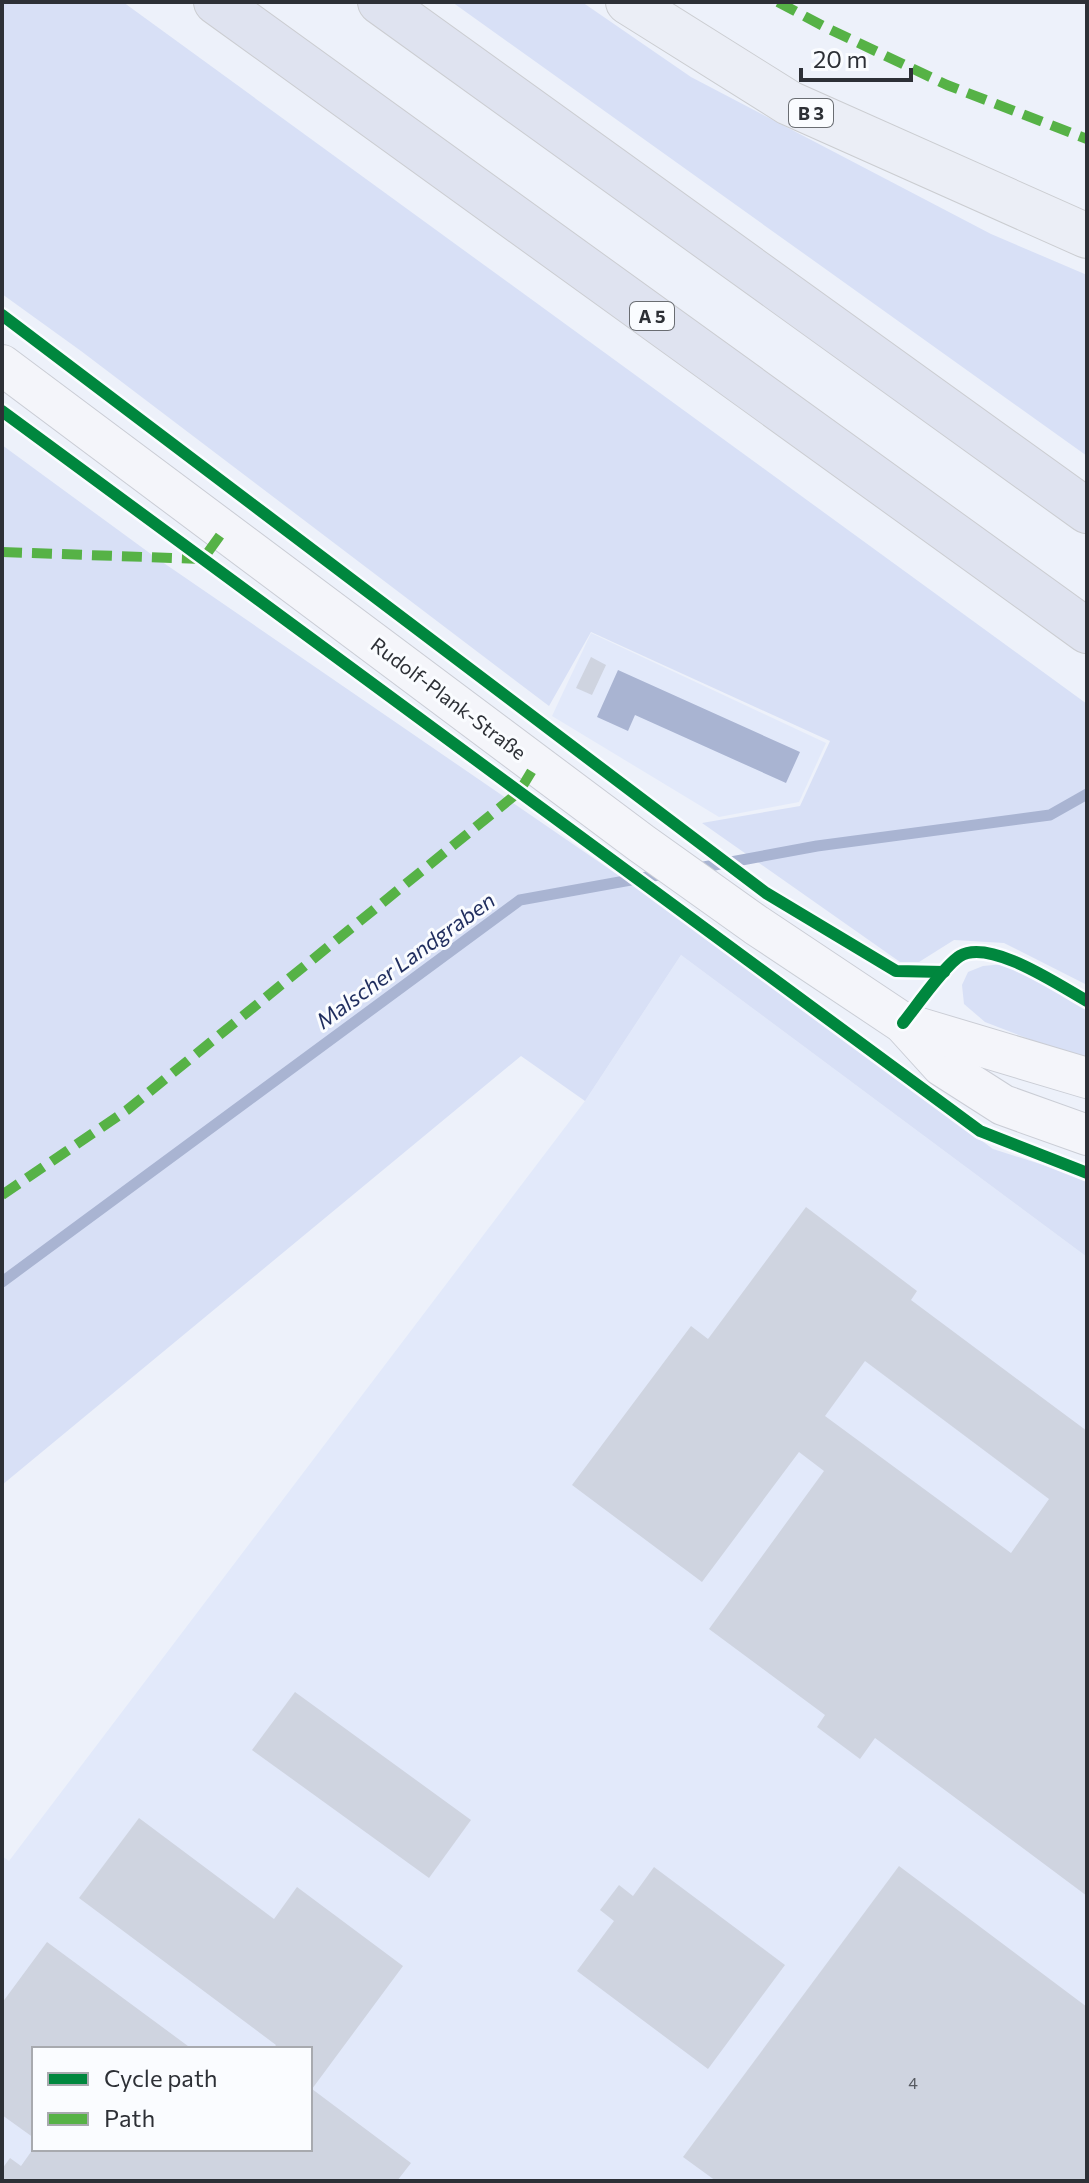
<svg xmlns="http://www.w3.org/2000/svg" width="1089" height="2183" viewBox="0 0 1089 2183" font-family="Commissioner,sans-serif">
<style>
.built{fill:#e2e9fa;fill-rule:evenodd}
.green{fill:#d8e0f6}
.water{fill:#a9b4d2}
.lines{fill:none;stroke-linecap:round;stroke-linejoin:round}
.stream{stroke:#a9b4d2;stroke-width:11}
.building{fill:#cfd4e0;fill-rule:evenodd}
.secondary-casing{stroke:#cacdd5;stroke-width:42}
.primary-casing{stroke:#cbcdd1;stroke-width:46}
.motorway-casing{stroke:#cbcdd1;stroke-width:46}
.secondary{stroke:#f4f5fa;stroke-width:40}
.primary{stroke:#ebeef6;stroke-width:44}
.motorway{stroke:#dfe3f0;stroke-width:44}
.quiet{stroke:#56b246;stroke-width:10;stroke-dasharray:20 10;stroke-linecap:butt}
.cycleway-casing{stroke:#fafcff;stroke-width:17}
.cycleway{stroke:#00873e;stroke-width:12}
.labels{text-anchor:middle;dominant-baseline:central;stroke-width:6;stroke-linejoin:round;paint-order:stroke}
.number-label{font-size:16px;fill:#565960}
.shield{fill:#fafcff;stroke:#6a6d72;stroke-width:2}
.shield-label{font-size:18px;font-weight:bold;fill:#2d3036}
.street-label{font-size:20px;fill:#2d3036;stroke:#fafcff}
.water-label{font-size:22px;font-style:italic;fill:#1f2d5e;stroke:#fafcff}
</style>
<rect width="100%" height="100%" fill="#edf1fa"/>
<g class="built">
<polygon points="591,633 826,743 799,802 719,817 552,716"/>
<path d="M681 955 1087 1257V2181H2V1856L9 1861 585 1101ZM34 2049H310V2149H34Z"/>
</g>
<g class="green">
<polygon points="2,2 123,2 1087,704 1087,985 1004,943 954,940 919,962 900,962 702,823 800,806 830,741 591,632 549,706 81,351 2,294"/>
<polygon points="452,2 582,2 691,77 991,234 1087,275 1087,456"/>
<polygon points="2,445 155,557 685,921 993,1149 1087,1179 1087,1257 681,955 585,1101 521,1056 2,1485"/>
<polygon points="1004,964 1031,976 1087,1009 1087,1057 1042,1044 985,1022 964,1004 962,985 968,972 983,966"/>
</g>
<polygon class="water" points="618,670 800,752 786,783 635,715 628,731 597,717"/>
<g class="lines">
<g class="stream">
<polyline points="693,869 817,846 1050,815 1087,794"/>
<polyline points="2,1282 520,900 664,874"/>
</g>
</g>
<g class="building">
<polygon points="591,657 606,665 592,695 576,688"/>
<path d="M806 1207 917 1291 911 1300 1087 1431V1896L875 1738 860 1759 817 1727 825 1715 709 1629 824 1471 799 1452 702 1582 572 1485 691 1326 708 1339ZM865 1361 1049 1499 1011 1553 825 1416Z"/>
<polygon points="295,1692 471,1820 429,1878 252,1750"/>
<polygon points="139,1818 274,1919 297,1887 403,1966 312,2089 411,2163 397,2181 2,2181 2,2169 10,2158 21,2166 33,2149 310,2149 310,2049 273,2049 276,2045 79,1898"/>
<polygon points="899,1866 1087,2007 1087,2181 716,2181 683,2157"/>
<polygon points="654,1867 785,1965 708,2069 577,1971 614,1921 600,1910 619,1885 633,1896"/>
<polygon points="47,1942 192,2049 34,2049 34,2138 2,2115 2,2003"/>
</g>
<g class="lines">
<g class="secondary-casing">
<g id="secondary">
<polyline points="2,365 641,843 756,925 903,1023 942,1066 1003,1105 1087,1135"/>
<polyline points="903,1023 1087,1078"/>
</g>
</g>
<g class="primary-casing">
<polyline id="primary" points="628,2 789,103 1087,236"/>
</g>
<g class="motorway-casing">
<g id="motorway">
<polyline points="216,2 1087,631"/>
<polyline points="380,2 1087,511"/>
</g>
</g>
<use href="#secondary" class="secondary"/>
<use href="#primary" class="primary"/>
<use href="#motorway" class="motorway"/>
<g class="quiet">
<polyline points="778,2 825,27 947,85 1087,139"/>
<polyline points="2,552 203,559 224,530"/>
<polyline points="2,1195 127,1110 519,792 536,764"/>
</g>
<g class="cycleway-casing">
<g id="cycleway">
<polyline points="2,315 766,893 896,971 944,972"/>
<polyline points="2,411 980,1131 1087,1173"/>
<path d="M903 1023C915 1008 945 965 960 956 990 938 1060 986 1087 1001"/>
</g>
</g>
<use href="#cycleway" class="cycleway"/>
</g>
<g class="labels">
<g class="number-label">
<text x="913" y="2082">4</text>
</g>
<g class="shield">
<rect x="789" y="99" width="44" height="28" rx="6"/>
<rect x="630" y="302" width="44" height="28" rx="6"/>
</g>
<g class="shield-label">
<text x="811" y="113">B 3</text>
<text x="652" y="316">A 5</text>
</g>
<g class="street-label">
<text transform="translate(449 698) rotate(37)">Rudolf-Plank-Straße</text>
</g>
<g class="water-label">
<text transform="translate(405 960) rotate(-36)">Malscher Landgraben</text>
</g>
</g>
<rect width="1089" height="2183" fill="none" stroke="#2d3036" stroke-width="8"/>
<rect x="32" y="2047" width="280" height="104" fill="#fafcff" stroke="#a8aaaf" stroke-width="2"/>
<rect x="48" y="2073" width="40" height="12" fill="#00873e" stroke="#a8aaaf" stroke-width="2"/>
<text x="104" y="2087" font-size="24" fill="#2d3036">Cycle path</text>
<rect x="48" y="2113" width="40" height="12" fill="#56b246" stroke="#a8aaaf" stroke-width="2"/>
<text x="104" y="2127" font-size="24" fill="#2d3036">Path</text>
<path d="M801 68v12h110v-12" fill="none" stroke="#2d3036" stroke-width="4"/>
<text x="813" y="68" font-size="24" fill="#2d3036" stroke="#fafcff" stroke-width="6" paint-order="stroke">20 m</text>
</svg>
